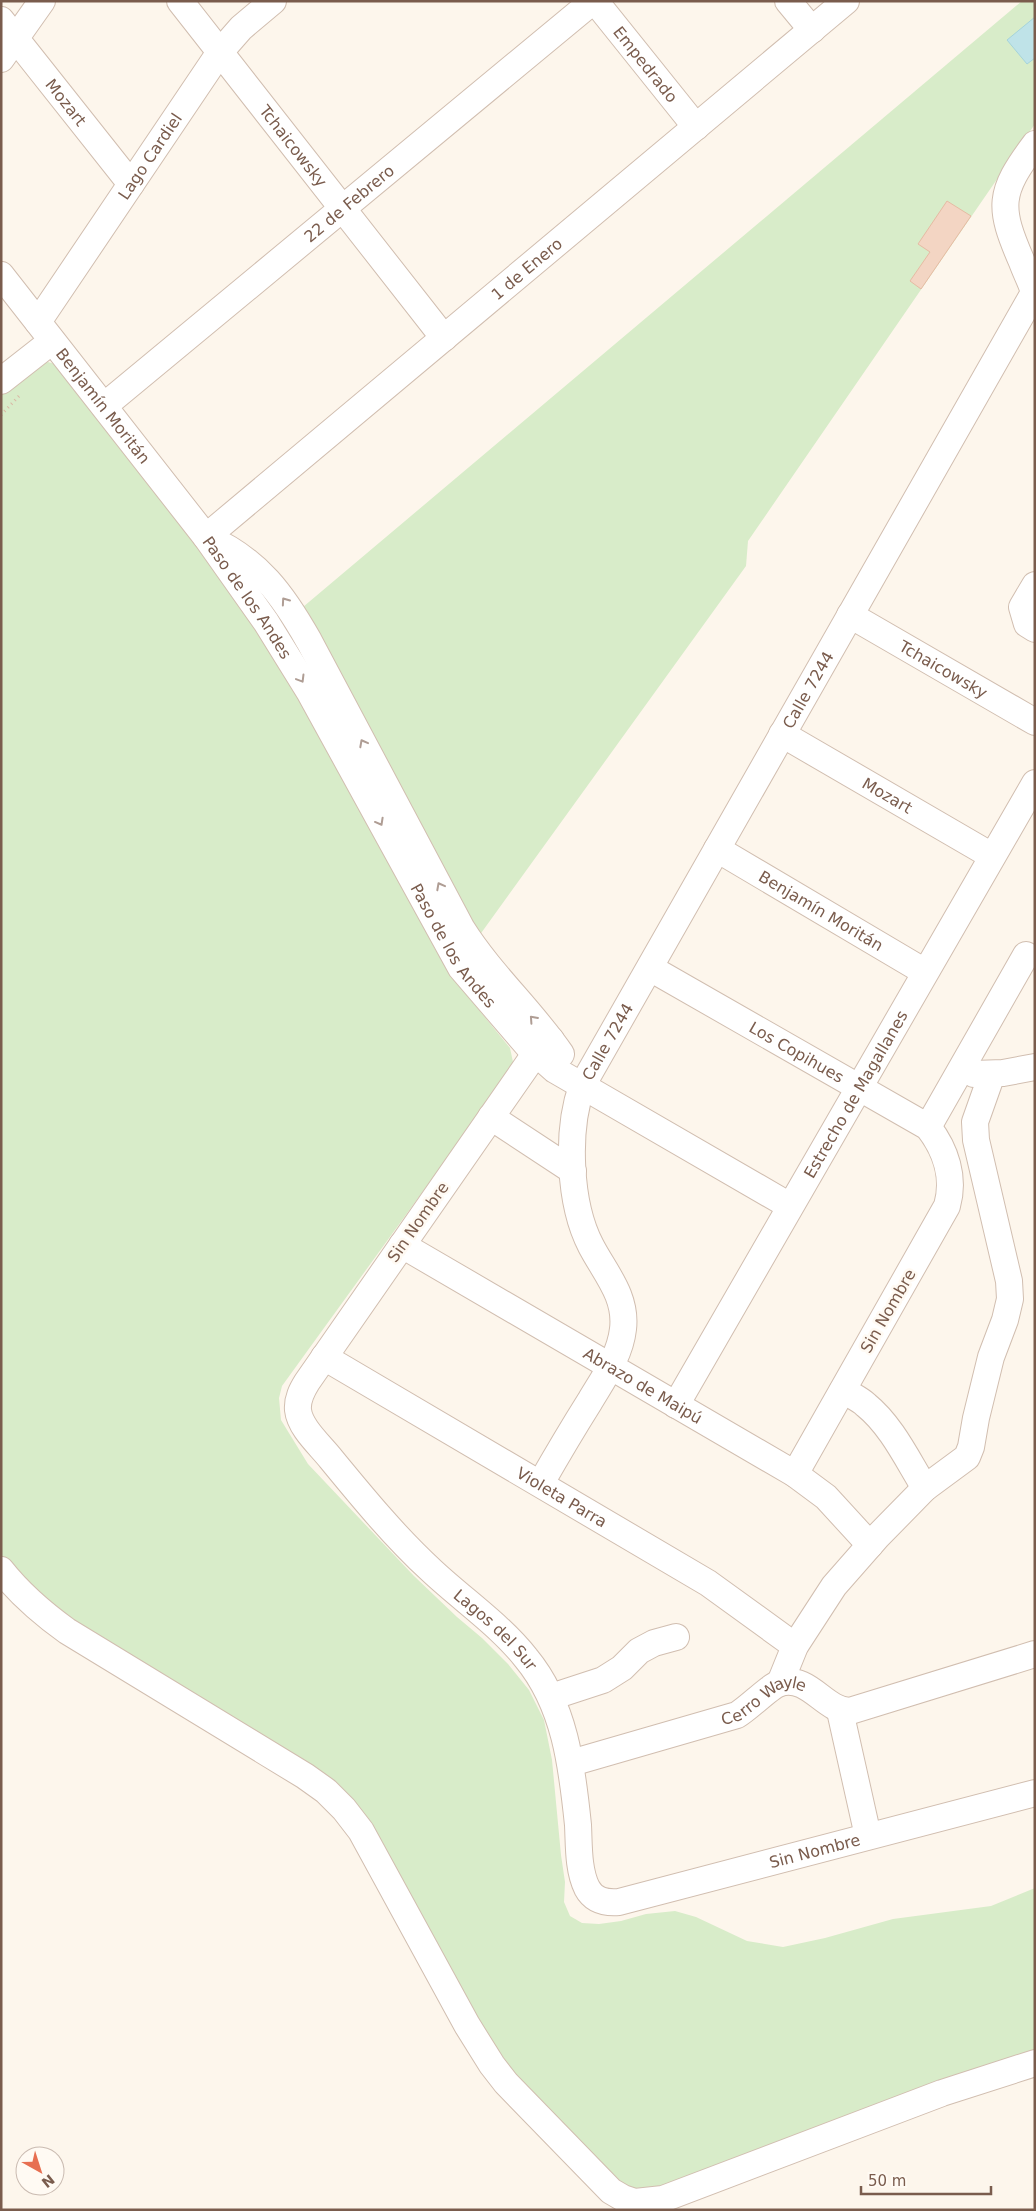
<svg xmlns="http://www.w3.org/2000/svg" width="1036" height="2211" viewBox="0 0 1036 2211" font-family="'DejaVu Sans',sans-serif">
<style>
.green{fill:#d8ecc9}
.water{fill:#bfe3e8;stroke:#a5d3da}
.building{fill:#f3d5c3;stroke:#e6bba3}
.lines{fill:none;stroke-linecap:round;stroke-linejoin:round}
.minor-casing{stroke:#d1beb0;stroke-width:28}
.path{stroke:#d9b8a5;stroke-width:3;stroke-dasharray:1 4;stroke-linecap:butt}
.minor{stroke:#fff;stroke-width:26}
.oneway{stroke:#af9d94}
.labels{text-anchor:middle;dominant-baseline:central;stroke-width:5;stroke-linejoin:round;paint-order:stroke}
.street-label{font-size:16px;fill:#7a5c4d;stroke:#fffaf3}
</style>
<rect width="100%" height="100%" fill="#fdf6ec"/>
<g class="green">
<polygon points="1022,1 1035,1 1035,124 748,541 746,566 479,936 303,607"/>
<polygon points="48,362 55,364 203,549 317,722 435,949 457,983 510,1048 513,1062 510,1071 282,1386 279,1398 281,1420 308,1464 414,1576 457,1617 482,1638 508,1664 529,1690 544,1720 552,1760 561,1855 565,1882 564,1902 570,1916 582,1923 599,1924 621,1921 646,1914 675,1911 696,1917 747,1941 783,1947 825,1938 893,1919 991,1906 1035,1888 1035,2063 635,2202 506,2083 344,1809 89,1646 1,1570 1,393 42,364"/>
</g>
<polygon class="water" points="1035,17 1035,58 1027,64 1007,40"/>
<polygon class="building" points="947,201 971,216 921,289 910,281 930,252 918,244"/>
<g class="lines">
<g class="minor-casing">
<g id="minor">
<path id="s1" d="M180 1 444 338"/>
<path id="s2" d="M595 1 696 127"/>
<polyline points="788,1 812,30"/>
<path id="s3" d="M1 20 131 184"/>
<polyline points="1,59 42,1"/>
<path d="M1035 144C998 193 998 207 1022 262 1026 273 1032 284 1035 295"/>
<path id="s4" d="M1 275 206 537 266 622 310 693 461 968 528 1046 555 1070 790 1206"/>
<path id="s5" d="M38 322 220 52 241 28 273 1"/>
<polyline points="1,381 52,341"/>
<path id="s6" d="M104 406 593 1"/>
<path id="s7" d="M206 537 846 1"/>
<path d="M208 538C258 560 283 595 309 641L462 929C491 975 531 1010 561 1054"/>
<polyline points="1035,585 1022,607 1027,624 1035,629"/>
<path id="s8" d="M850 615 1035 722"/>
<path id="s9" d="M782 734 992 856"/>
<path id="s10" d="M717 849 925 972"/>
<path id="s11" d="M650 968 928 1127C946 1150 955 1178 947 1206L795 1474"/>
<path id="s12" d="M551 1040 535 1054 307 1382C302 1390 297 1399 298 1410 300 1428 320 1445 331 1459 363 1498 395 1537 432 1571 463 1600 500 1625 526 1658 565 1705 572 1766 578 1825 579 1845 578 1870 587 1888 594 1901 606 1903 619 1902L1035 1793"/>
<polyline points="974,1074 1003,1073 1035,1067"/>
<polyline points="491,1117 573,1171"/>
<polyline points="928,1127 1026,955"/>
<path id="s13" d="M402 1245 795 1474 826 1497 870 1545"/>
<path id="s14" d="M324 1357 708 1583 795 1646"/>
<path d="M843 1390C850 1395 860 1399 866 1405 892 1426 908 1461 925 1488"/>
<path id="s15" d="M676 1405 1035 783"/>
<path id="s16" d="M541 1483C557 1455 573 1428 590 1401 603 1379 620 1356 623 1329 627 1296 605 1273 591 1246 569 1204 566 1131 582 1086L1035 291"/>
<path d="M1 1570C20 1594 42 1613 67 1631L305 1776 326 1791 344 1809 361 1831 467 2025 492 2065 506 2083 611 2191 623 2198 635 2202 663 2199 942 2093 1035 2063"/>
<polyline points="780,1683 795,1646 834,1586 877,1537 925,1488 967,1457 971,1447 976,1418 991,1357 1005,1320 1010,1299 1009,1281 976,1140 975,1122 992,1074"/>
<polyline points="551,1697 603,1680 622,1668 639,1651 654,1643 676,1637"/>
<polyline points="840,1711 868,1836"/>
<path id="s17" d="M571 1763 737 1715C749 1708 770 1686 780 1683 810 1675 823 1710 850 1711L1035 1654"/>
</g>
</g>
<polyline class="path" points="1,415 20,395"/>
<use href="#minor" class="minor"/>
</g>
<defs><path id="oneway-chevron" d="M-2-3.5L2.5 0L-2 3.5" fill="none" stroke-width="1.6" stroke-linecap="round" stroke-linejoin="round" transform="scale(1.25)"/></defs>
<g class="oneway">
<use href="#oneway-chevron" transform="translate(285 601) rotate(-125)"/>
<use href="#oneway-chevron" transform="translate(301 679) rotate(59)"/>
<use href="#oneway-chevron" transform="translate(363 743) rotate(-118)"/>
<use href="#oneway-chevron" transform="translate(380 822) rotate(61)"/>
<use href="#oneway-chevron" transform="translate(440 886) rotate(-118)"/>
<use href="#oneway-chevron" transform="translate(533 1019) rotate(-132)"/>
</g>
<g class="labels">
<g class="street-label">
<text stroke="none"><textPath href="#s2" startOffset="81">Empedrado</textPath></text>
<text stroke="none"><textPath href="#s3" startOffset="105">Mozart</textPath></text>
<text stroke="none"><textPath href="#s1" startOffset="184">Tchaicowsky</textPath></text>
<text stroke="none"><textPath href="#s5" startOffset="200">Lago Cardiel</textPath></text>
<text stroke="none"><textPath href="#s6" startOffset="318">22 de Febrero</textPath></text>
<text stroke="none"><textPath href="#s7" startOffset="418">1 de Enero</textPath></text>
<text stroke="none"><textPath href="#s4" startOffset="166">Benjamín Moritán</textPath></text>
<text stroke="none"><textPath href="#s4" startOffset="406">Paso de los Andes</textPath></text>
<text stroke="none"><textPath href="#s8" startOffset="108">Tchaicowsky</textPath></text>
<text stroke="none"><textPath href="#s16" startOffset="886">Calle 7244</textPath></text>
<text stroke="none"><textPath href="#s9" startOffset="122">Mozart</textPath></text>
<text stroke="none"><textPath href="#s10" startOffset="121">Benjamín Moritán</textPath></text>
<text stroke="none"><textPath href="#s4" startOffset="811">Paso de los Andes</textPath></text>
<text stroke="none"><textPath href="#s16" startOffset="481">Calle 7244</textPath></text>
<text stroke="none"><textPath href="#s11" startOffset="169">Los Copihues</textPath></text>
<text stroke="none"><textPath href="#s15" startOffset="359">Estrecho de Magallanes</textPath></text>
<text transform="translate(418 1222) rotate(-55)">Sin Nombre</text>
<text transform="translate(888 1311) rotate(-60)">Sin Nombre</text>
<text stroke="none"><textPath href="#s13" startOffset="279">Abrazo de Maipú</textPath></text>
<text stroke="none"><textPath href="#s14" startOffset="276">Violeta Parra</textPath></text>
<text stroke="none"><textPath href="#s12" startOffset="748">Lagos del Sur</textPath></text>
<text stroke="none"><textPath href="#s17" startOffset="205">Cerro Wayle</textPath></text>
<text stroke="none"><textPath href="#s12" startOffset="1271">Sin Nombre</textPath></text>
</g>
</g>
<rect width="1036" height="2211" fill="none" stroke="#7a5c4d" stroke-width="5"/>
<g transform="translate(40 2171) rotate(141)"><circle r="24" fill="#fffaf3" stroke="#cabbb1"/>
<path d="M0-4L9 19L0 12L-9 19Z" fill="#e76f51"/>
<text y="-8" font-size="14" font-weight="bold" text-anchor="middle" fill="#7a5c4d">N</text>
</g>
<path d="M861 2186v8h130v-8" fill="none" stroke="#7a5c4d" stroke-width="2.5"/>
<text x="868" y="2186" font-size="15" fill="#7a5c4d" stroke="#fffaf3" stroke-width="4" paint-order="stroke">50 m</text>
</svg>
